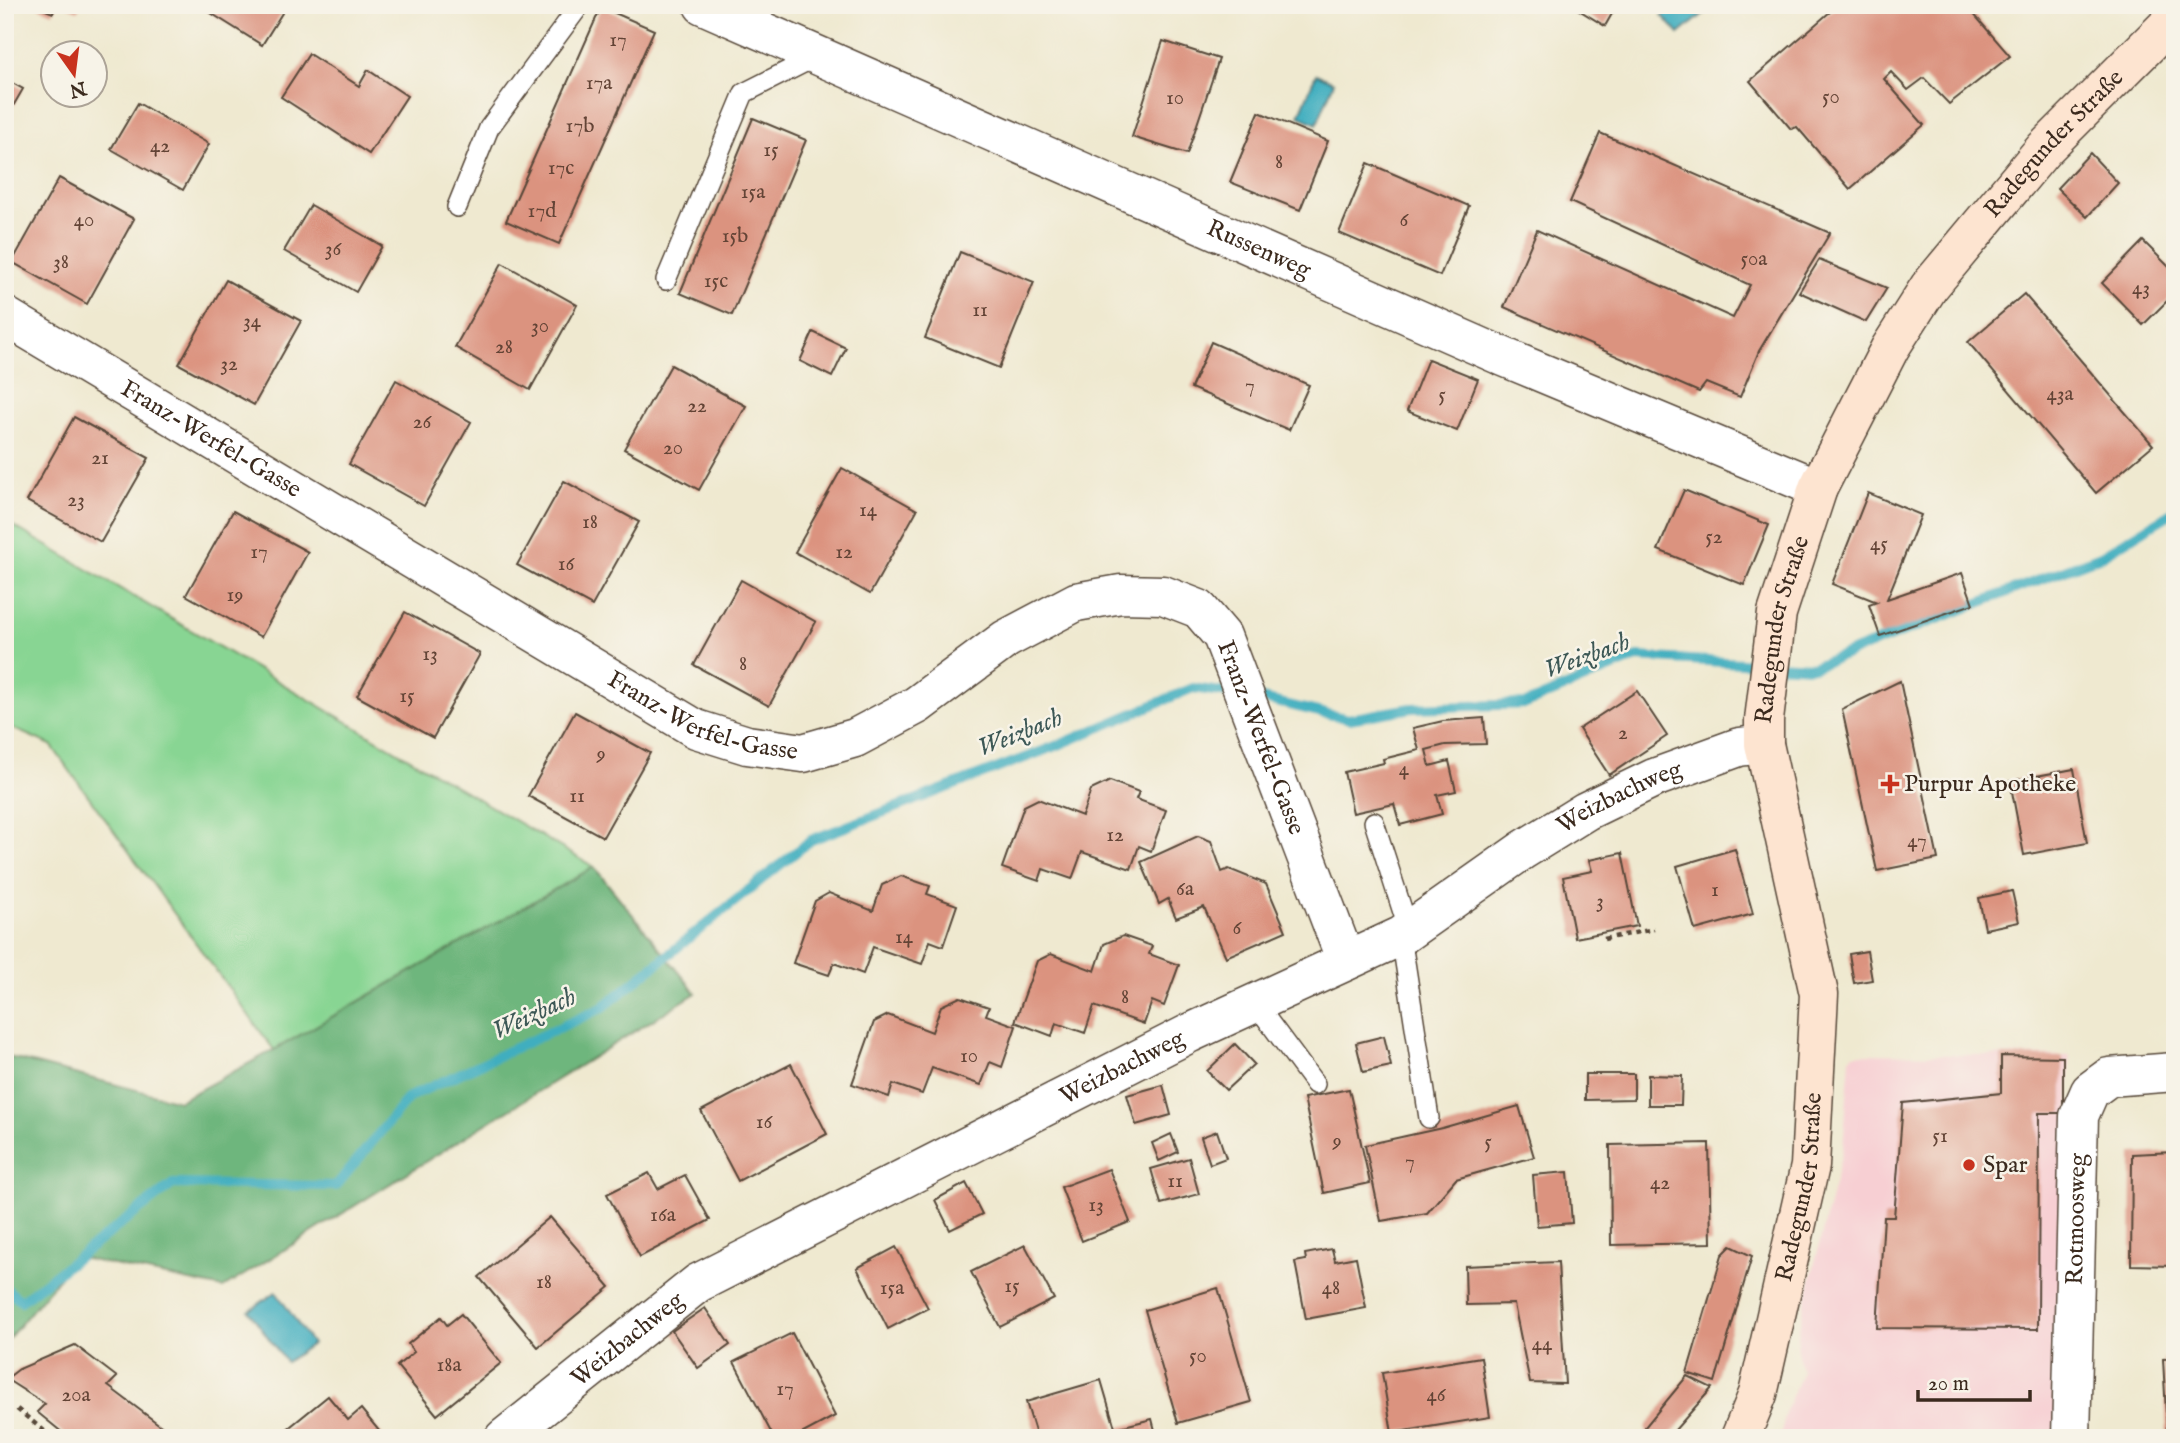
<svg xmlns="http://www.w3.org/2000/svg" width="2180" height="1443" viewBox="0 0 2180 1443" font-family="'IM FELL English',serif">
<style>
.built{fill:#f7cfd3}
.green{fill:#88d593;stroke:#628058;stroke-width:2}
.forest{fill:#6eb67d;stroke:#54704e;stroke-width:2}
.water{fill:#41aebf;stroke:#3e6c6e;stroke-width:2}
.lines{fill:none;stroke-linecap:round;stroke-linejoin:round}
.stream{stroke:#41aebf;stroke-width:10}
.building{fill:#db937f}
.service-casing{stroke:#564739;stroke-width:22}
.minor-casing{stroke:#564739;stroke-width:41}
.secondary-casing{stroke:#564739;stroke-width:41}
.path{stroke:#564739;stroke-width:4.5;stroke-dasharray:5 5;stroke-linecap:butt}
.service{stroke:#fff;stroke-width:19}
.minor{stroke:#fff;stroke-width:38}
.secondary{stroke:#fde4d0;stroke-width:38}
.poi-dot{fill:#c8321e;stroke:#f7f3e8;stroke-width:2.5}
.labels{text-anchor:middle;dominant-baseline:central;stroke-width:5;stroke-linejoin:round;paint-order:stroke}
.number-label{font-size:21px;fill:#634436}
.street-label{font-size:24px;fill:#3b2a1e;stroke:#f7f3e8}
.poi-label{font-size:24px;fill:#3b2a1e;stroke:#f7f3e8;text-anchor:start}
.water-label{font-size:26px;font-style:italic;fill:#3d5856;stroke:#f7f3e8}
</style>
<rect width="100%" height="100%" fill="#f7f3e8"/>
<filter id="ink" filterUnits="userSpaceOnUse"><feTurbulence type="fractalNoise" baseFrequency=".0143" numOctaves="2"/><feDisplacementMap in="SourceGraphic" scale="14" xChannelSelector="R" yChannelSelector="G"/><feConvolveMatrix kernelMatrix="1 2 1 2 8 2 1 2 1" color-interpolation-filters="sRGB"/></filter>
<filter id="wash" filterUnits="userSpaceOnUse"><feTurbulence type="fractalNoise" baseFrequency=".00686" numOctaves="4" result="noise"/><feDisplacementMap in="SourceGraphic" scale="28" xChannelSelector="R" yChannelSelector="G"/><feGaussianBlur stdDeviation="1.57" result="paint"/><feColorMatrix in="noise" values="0 0 0 0 0 0 0 0 0 0 0 0 0 0 0 0 0 1.4 0 .05"/><feComposite in="paint" operator="in"/></filter>
<g filter="url(#wash)">
<rect width="100%" height="100%" fill="#efe9d0"/>
<polygon class="built" points="1854,1054 2070,1056 2063,1438 1780,1438 1786,1411 1802,1371 1797,1351 1799,1328 1843,1148 1850,1058"/>
<polygon class="green" points="5,521 594,867 274,1050 51,745 5,725"/>
<polygon class="forest" points="594,867 696,993 223,1288 76,1257 5,1343 5,1056 179,1101 274,1050"/>
<g class="water">
<polygon points="1674,5 1710,5 1712,7 1679,34 1662,15"/>
<polygon points="1316,74 1334,82 1317,124 1299,116"/>
<polygon points="276,1292 312,1344 286,1362 249,1311"/>
</g>
<g class="lines">
<g class="stream">
<polyline points="1254,697 1349,719 1412,708 1526,704 1637,657 1813,667 2101,556 2175,511"/>
<polyline points="5,1288 21,1301 173,1184 336,1186 409,1097 602,1008 811,840 1061,744 1193,688 1235,694"/>
</g>
</g>
<g id="blocks">
<g class="building">
<polygon points="33,5 57,5 53,13"/>
<polygon points="63,5 80,5 78,11"/>
<polygon points="209,5 287,5 262,45 206,10"/>
<polygon points="1571,5 1617,5 1605,26"/>
<polygon points="1838,5 1966,5 2010,56 1949,104 1924,78 1908,90 1891,72 1884,79 1924,125 1850,189 1797,127 1791,129 1750,81"/>
<polygon points="601,7 654,30 559,244 506,221"/>
<polygon points="1163,41 1219,59 1187,154 1132,137"/>
<polygon points="309,54 359,86 368,70 407,96 369,154 281,97"/>
<polygon points="5,79 23,89 5,120"/>
<polygon points="138,103 209,144 183,190 111,149"/>
<polygon points="1259,112 1328,141 1300,210 1230,182"/>
<polygon points="753,118 806,140 732,315 680,293"/>
<polygon points="1600,133 1830,233 1759,351 1740,397 1706,383 1699,392 1504,307 1537,230 1733,318 1750,285 1570,202"/>
<polygon points="2090,153 2118,183 2087,217 2057,188"/>
<polygon points="1368,163 1469,206 1440,276 1339,233"/>
<polygon points="59,178 134,219 87,304 12,262"/>
<polygon points="311,205 382,246 356,292 284,251"/>
<polygon points="2143,241 2175,273 2175,293 2143,325 2102,283"/>
<polygon points="960,252 1034,282 999,368 925,338"/>
<polygon points="1819,260 1887,288 1866,322 1799,292"/>
<polygon points="502,263 577,305 530,390 455,347"/>
<polygon points="226,280 301,321 254,405 179,364"/>
<polygon points="2024,294 2153,445 2096,493 1968,342"/>
<polygon points="813,332 846,348 832,377 800,361"/>
<polygon points="1211,342 1309,385 1289,430 1191,388"/>
<polygon points="1428,359 1478,379 1457,431 1407,411"/>
<polygon points="671,365 746,406 699,490 624,449"/>
<polygon points="396,380 471,422 424,506 349,464"/>
<polygon points="74,417 149,458 101,542 27,501"/>
<polygon points="842,468 917,510 870,594 795,552"/>
<polygon points="564,481 639,522 592,606 517,565"/>
<polygon points="1684,490 1769,525 1744,585 1658,550"/>
<polygon points="1868,493 1921,515 1887,599 1962,573 1973,604 1880,636 1869,605 1877,602 1832,584"/>
<polygon points="233,511 308,552 261,637 186,595"/>
<polygon points="741,580 816,622 769,706 694,665"/>
<polygon points="405,612 480,654 433,738 357,696"/>
<polygon points="1900,681 1938,859 1877,871 1842,709"/>
<polygon points="1637,691 1667,736 1609,775 1579,729"/>
<polygon points="575,712 650,753 603,837 528,796"/>
<polygon points="1484,718 1486,744 1445,745 1426,750 1430,766 1449,761 1456,791 1437,795 1442,814 1400,825 1394,804 1353,813 1344,772 1384,763 1383,759 1419,750 1413,728 1443,721"/>
<polygon points="2074,769 2087,843 2024,855 2010,781"/>
<polygon points="1110,781 1139,792 1136,799 1166,810 1151,851 1139,846 1131,869 1082,852 1072,879 1043,869 1039,881 1002,868 1024,806 1038,799 1082,816 1091,790"/>
<polygon points="1198,836 1211,841 1222,872 1229,869 1266,884 1286,931 1226,957 1204,907 1176,918 1168,899 1159,904 1141,862"/>
<polygon points="1735,849 1753,914 1695,930 1677,866"/>
<polygon points="1622,853 1637,926 1575,938 1563,877 1592,871 1589,860"/>
<polygon points="901,876 930,886 927,894 957,905 943,946 930,941 922,964 873,947 863,974 834,963 829,975 793,963 815,901 829,893 873,911 882,885"/>
<polygon points="2012,891 2019,922 1985,929 1979,898"/>
<polygon points="1123,936 1152,946 1149,954 1179,965 1164,1006 1152,1001 1144,1024 1094,1006 1085,1033 1056,1023 1052,1036 1015,1022 1037,961 1051,954 1095,971 1104,944"/>
<polygon points="1867,951 1872,980 1854,983 1849,954"/>
<polygon points="960,997 989,1007 986,1015 1016,1026 1002,1067 990,1062 981,1085 932,1068 922,1094 893,1084 889,1097 852,1084 874,1022 888,1015 932,1032 941,1006"/>
<polygon points="1384,1036 1391,1066 1363,1072 1356,1043"/>
<polygon points="1235,1044 1254,1064 1226,1090 1207,1071"/>
<polygon points="2001,1056 2063,1057 2063,1113 2039,1113 2038,1329 1877,1328 1884,1217 1894,1217 1903,1103 2001,1093"/>
<polygon points="791,1064 827,1134 738,1181 701,1111"/>
<polygon points="1585,1074 1634,1074 1634,1099 1585,1100"/>
<polygon points="1648,1075 1682,1076 1681,1105 1648,1105"/>
<polygon points="1163,1085 1171,1115 1136,1125 1127,1095"/>
<polygon points="1349,1089 1370,1183 1324,1193 1304,1098"/>
<polygon points="1519,1106 1534,1157 1456,1179 1427,1213 1381,1221 1365,1145 1442,1128"/>
<polygon points="1217,1131 1226,1158 1210,1164 1201,1137"/>
<polygon points="1171,1134 1178,1152 1159,1161 1152,1143"/>
<polygon points="1709,1143 1711,1243 1611,1245 1610,1145"/>
<polygon points="2175,1152 2175,1266 2131,1265 2132,1154"/>
<polygon points="1189,1158 1199,1194 1161,1204 1151,1169"/>
<polygon points="1109,1169 1130,1222 1082,1241 1061,1187"/>
<polygon points="1568,1172 1572,1223 1537,1226 1533,1175"/>
<polygon points="649,1173 658,1189 685,1175 710,1220 640,1257 607,1194"/>
<polygon points="966,1183 982,1214 950,1230 935,1200"/>
<polygon points="550,1217 610,1287 538,1347 479,1277"/>
<polygon points="1025,1245 1054,1299 1000,1327 971,1272"/>
<polygon points="1731,1246 1752,1256 1715,1382 1687,1373 1722,1255"/>
<polygon points="896,1247 928,1308 888,1329 857,1268"/>
<polygon points="1332,1249 1335,1261 1356,1257 1366,1308 1306,1319 1295,1262 1306,1260 1305,1254"/>
<polygon points="1558,1262 1565,1384 1530,1383 1514,1304 1466,1305 1465,1266"/>
<polygon points="1218,1288 1251,1402 1178,1423 1145,1310"/>
<polygon points="705,1308 730,1345 698,1368 672,1331"/>
<polygon points="461,1314 501,1363 437,1415 397,1366 414,1352 408,1344 441,1317 447,1325"/>
<polygon points="792,1333 835,1416 794,1438 774,1438 734,1362"/>
<polygon points="75,1345 117,1377 108,1386 177,1438 69,1438 37,1412 45,1404 6,1379 19,1369"/>
<polygon points="1481,1357 1490,1417 1392,1433 1382,1373"/>
<polygon points="2175,1358 2175,1431 2167,1431 2163,1359"/>
<polygon points="1687,1376 1712,1388 1668,1438 1649,1438 1645,1427"/>
<polygon points="1101,1380 1118,1438 1037,1438 1026,1402"/>
<polygon points="328,1396 348,1420 361,1409 385,1438 282,1438 280,1435"/>
<polygon points="1152,1419 1157,1438 1123,1438 1120,1427"/>
</g>
</g>
</g>
<g filter="url(#ink)">
<use href="#blocks" fill-opacity="0" stroke="#564739" stroke-width="2"/>
<g class="lines">
<g class="service-casing">
<g id="service">
<polyline points="457,207 489,128 580,5"/>
<polyline points="666,280 744,93 817,56"/>
<polyline points="1374,822 1409,931"/>
<polyline points="1401,936 1429,1118"/>
<polyline points="1255,1003 1315,1084"/>
</g>
</g>
<g class="minor-casing">
<g id="minor">
<path id="s1" d="M703 5 1504 357 1818 488"/>
<path id="s2" d="M5 316 696 729 747 745 803 753 855 738 917 705 1006 639 1076 602 1121 594 1163 595 1199 609 1222 636 1346 961"/>
<path id="s3" d="M504 1438 698 1283 1190 1033 1401 936 1523 850 1586 811 1654 778 1739 747 1764 744"/>
<path id="s4" d="M2071 1438 2079 1116 2090 1091 2109 1077 2175 1072"/>
</g>
</g>
<g class="secondary-casing">
<g id="secondary">
<path id="s5" d="M1740 1438 1758 1394 1810 1166 1819 994 1764 744V720L1777 613 1818 488 1890 348 1929 287 2044 149 2175 18"/>
</g>
</g>
<g class="path">
<polyline points="1604,939 1654,929"/>
<polyline points="17,1409 53,1438"/>
</g>
<use href="#service" class="service"/>
<use href="#minor" class="minor"/>
<use href="#secondary" class="secondary"/>
</g>
</g>
<g class="poi-dot">
<path d="M1886.5 773.5h7v7h7v7h-7v7h-7v-7h-7v-7h7z"/>
<circle cx="1969" cy="1165" r="7"/>
</g>
<g class="labels">
<g class="number-label">
<text x="618" y="40">17</text>
<text x="599" y="83">17a</text>
<text x="1831" y="97">50</text>
<text x="1175" y="98">10</text>
<text x="580" y="126">17b</text>
<text x="160" y="146">42</text>
<text x="771" y="150">15</text>
<text x="1279" y="162">8</text>
<text x="561" y="168">17c</text>
<text x="753" y="192">15a</text>
<text x="542" y="211">17d</text>
<text x="84" y="220">40</text>
<text x="1404" y="220">6</text>
<text x="735" y="236">15b</text>
<text x="333" y="249">36</text>
<text x="1754" y="259">50a</text>
<text x="61" y="262">38</text>
<text x="716" y="281">15c</text>
<text x="2141" y="288">43</text>
<text x="980" y="310">11</text>
<text x="252" y="321">34</text>
<text x="540" y="326">30</text>
<text x="504" y="347">28</text>
<text x="229" y="364">32</text>
<text x="1250" y="386">7</text>
<text x="2060" y="394">43a</text>
<text x="1442" y="395">5</text>
<text x="697" y="406">22</text>
<text x="422" y="422">26</text>
<text x="673" y="448">20</text>
<text x="100" y="458">21</text>
<text x="76" y="500">23</text>
<text x="868" y="510">14</text>
<text x="590" y="522">18</text>
<text x="1714" y="537">52</text>
<text x="1879" y="544">45</text>
<text x="259" y="552">17</text>
<text x="844" y="552">12</text>
<text x="566" y="564">16</text>
<text x="235" y="595">19</text>
<text x="430" y="654">13</text>
<text x="743" y="664">8</text>
<text x="407" y="696">15</text>
<text x="1623" y="733">2</text>
<text x="601" y="754">9</text>
<text x="1404" y="769">4</text>
<text x="577" y="796">11</text>
<text x="1115" y="835">12</text>
<text x="1917" y="841">47</text>
<text x="1185" y="889">6a</text>
<text x="1715" y="890">1</text>
<text x="1600" y="901">3</text>
<text x="1237" y="928">6</text>
<text x="904" y="937">14</text>
<text x="1125" y="997">8</text>
<text x="969" y="1056">10</text>
<text x="764" y="1122">16</text>
<text x="1940" y="1136">51</text>
<text x="1337" y="1141">9</text>
<text x="1488" y="1142">5</text>
<text x="1410" y="1162">7</text>
<text x="1175" y="1181">11</text>
<text x="1660" y="1183">42</text>
<text x="1096" y="1205">13</text>
<text x="663" y="1215">16a</text>
<text x="544" y="1282">18</text>
<text x="1012" y="1286">15</text>
<text x="892" y="1288">15a</text>
<text x="1331" y="1288">48</text>
<text x="1542" y="1344">44</text>
<text x="1198" y="1356">50</text>
<text x="449" y="1365">18a</text>
<text x="785" y="1389">17</text>
<text x="76" y="1395">20a</text>
<text x="1436" y="1395">46</text>
</g>
<g class="street-label">
<text stroke="none"><textPath href="#s5" startOffset="1393">Radegunder Straße</textPath></text>
<text stroke="none"><textPath href="#s1" startOffset="607">Russenweg</textPath></text>
<text stroke="none"><textPath href="#s2" startOffset="240">Franz-Werfel-Gasse</textPath></text>
<text stroke="none"><textPath href="#s5" startOffset="826">Radegunder Straße</textPath></text>
<text stroke="none"><textPath href="#s2" startOffset="807">Franz-Werfel-Gasse</textPath></text>
<text stroke="none"><textPath href="#s2" startOffset="1500">Franz-Werfel-Gasse</textPath></text>
<text stroke="none"><textPath href="#s3" startOffset="1292">Weizbachweg</textPath></text>
<text stroke="none"><textPath href="#s3" startOffset="724">Weizbachweg</textPath></text>
<text stroke="none"><textPath href="#s5" startOffset="259">Radegunder Straße</textPath></text>
<text stroke="none"><textPath href="#s4" startOffset="219">Rotmoosweg</textPath></text>
<text stroke="none"><textPath href="#s3" startOffset="158">Weizbachweg</textPath></text>
</g>
<g class="poi-label">
<text x="1904" y="784">Purpur Apotheke</text>
<text x="1983" y="1165">Spar</text>
</g>
<g class="water-label">
<text transform="translate(1587 656) rotate(-20)">Weizbach</text>
<text transform="translate(1020 733) rotate(-22)">Weizbach</text>
<text transform="translate(534 1014) rotate(-25)">Weizbach</text>
</g>
</g>
<rect width="2180" height="1443" fill="none" stroke="#f7f3e8" stroke-width="28"/>
<g transform="translate(74 74) rotate(166)"><circle r="33" fill="#f7f3e8" stroke="#aca397" stroke-width="2"/>
<path d="M0-5L12 26L0 18L-12 26Z" fill="#c8321e"/>
<text y="-10" font-size="19" font-weight="bold" text-anchor="middle" fill="#3b2a1e">N</text>
</g>
<path d="M1918 1390v10h112v-10" fill="none" stroke="#3b2a1e" stroke-width="3.5"/>
<text x="1928" y="1390" font-size="21" fill="#3b2a1e" stroke="#f7f3e8" stroke-width="5" paint-order="stroke">20 m</text>
</svg>
